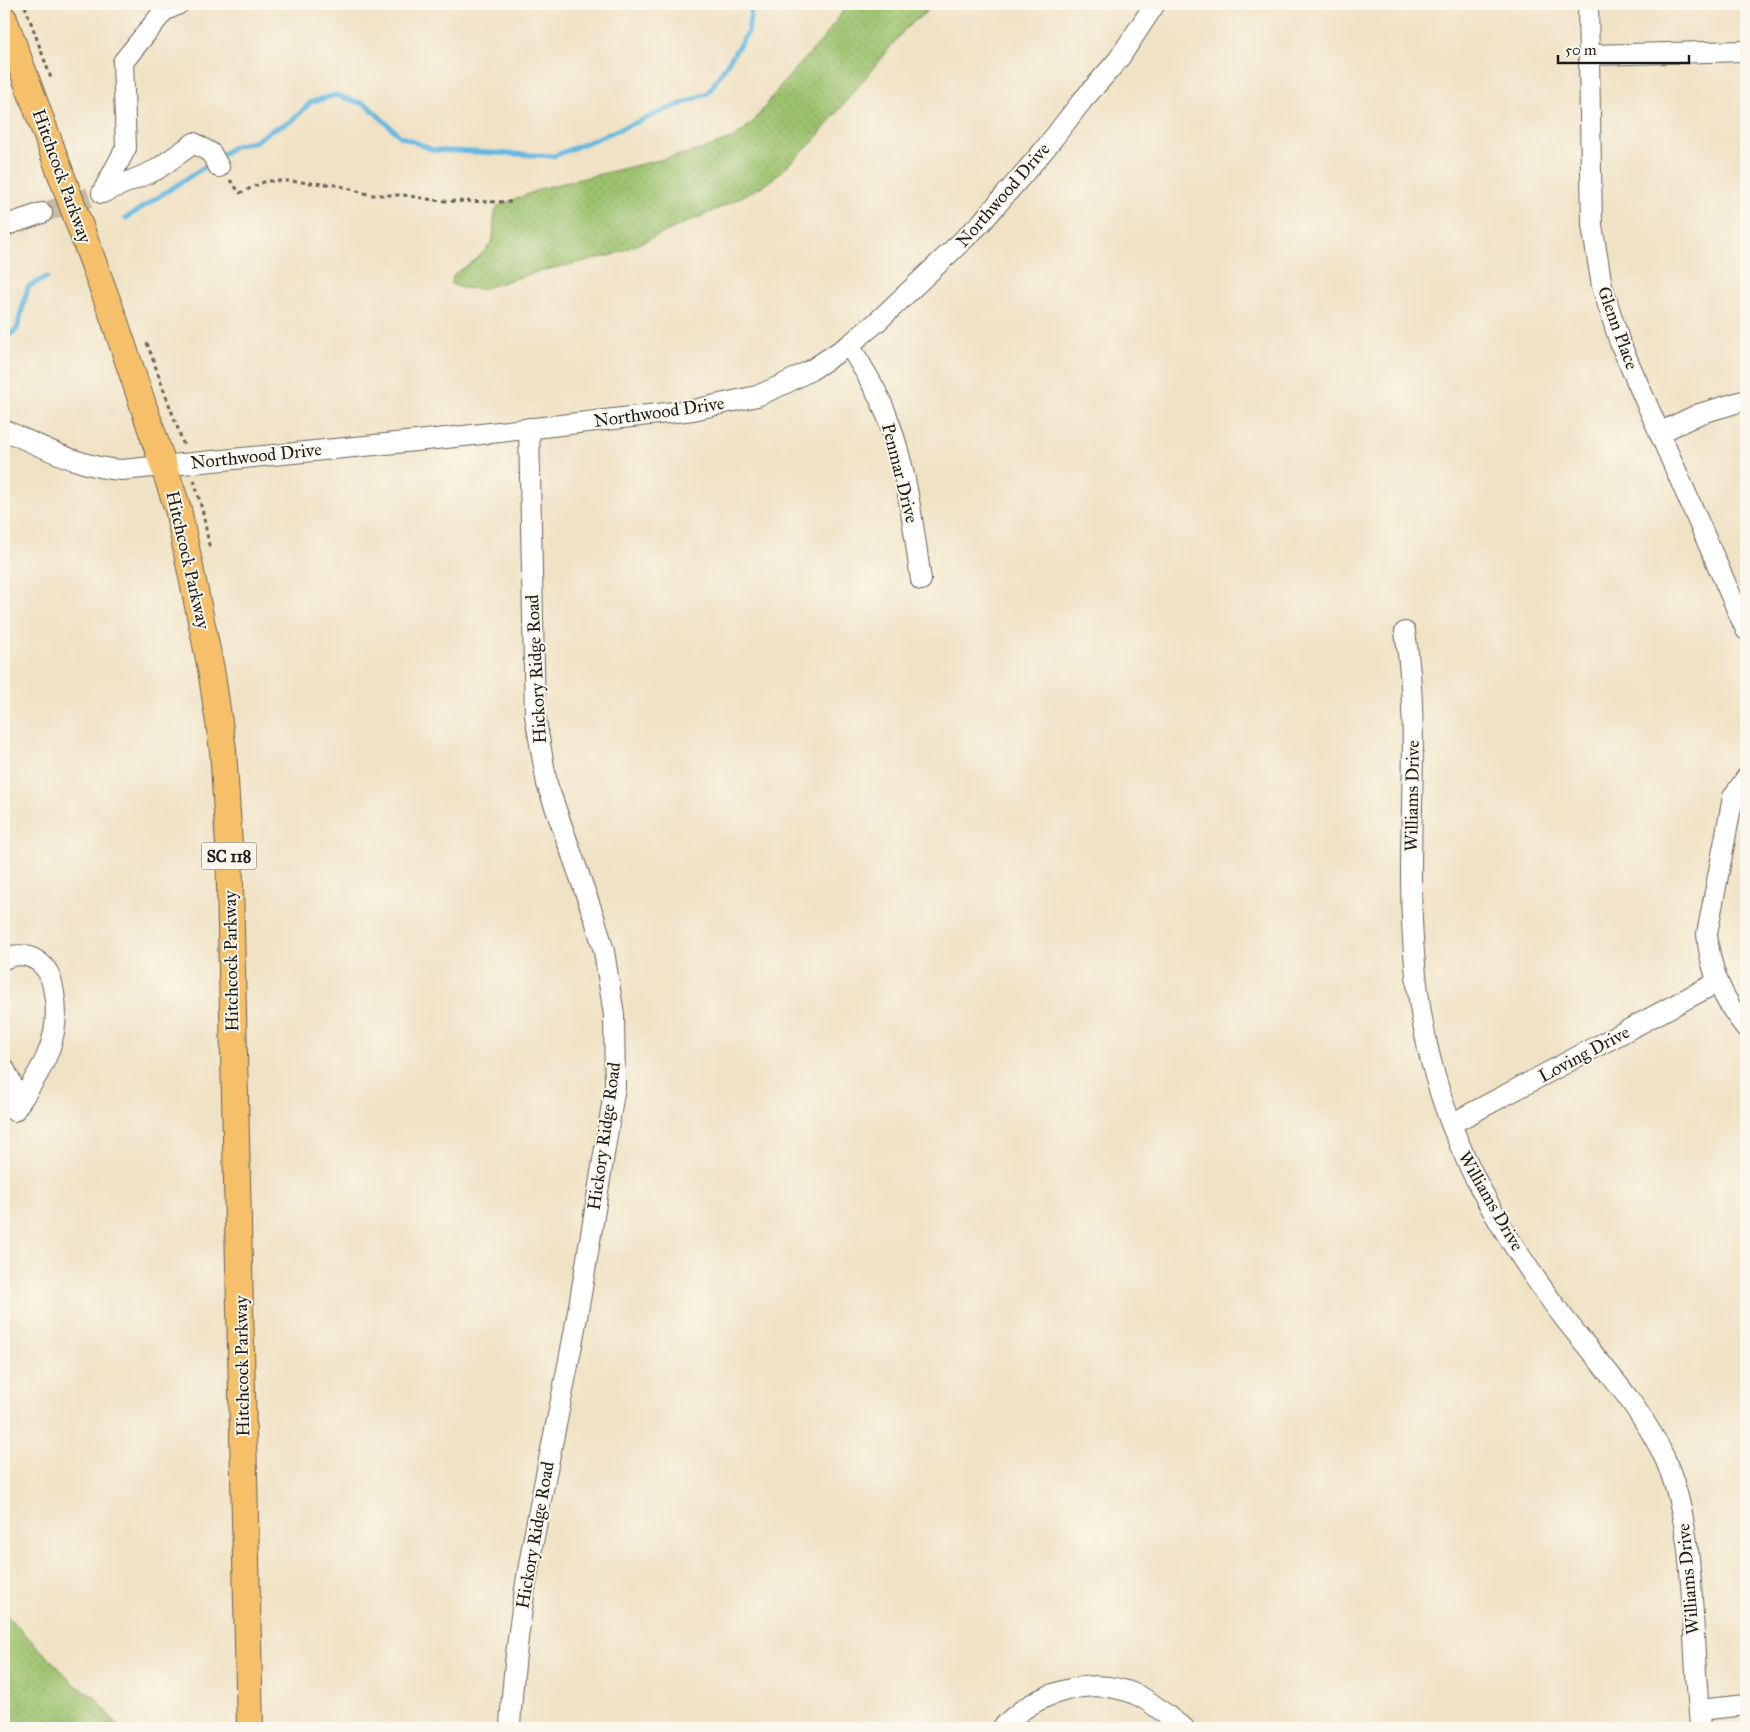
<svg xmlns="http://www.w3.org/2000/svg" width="1750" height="1732" viewBox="0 0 1750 1732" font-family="'IM FELL Great Primer',serif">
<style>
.grass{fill:url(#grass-dots);stroke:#5c6e44}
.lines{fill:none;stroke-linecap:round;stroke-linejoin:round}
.stream{stroke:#64b8e0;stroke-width:5}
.minor-tunnel{stroke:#c6baa2;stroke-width:20;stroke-dasharray:20 10;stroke-linecap:butt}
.minor-casing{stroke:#666157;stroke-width:22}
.major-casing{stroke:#666157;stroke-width:28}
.path{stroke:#666157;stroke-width:3;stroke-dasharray:4 4;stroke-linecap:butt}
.minor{stroke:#fff;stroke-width:20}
.major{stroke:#f6c06b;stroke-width:26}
.labels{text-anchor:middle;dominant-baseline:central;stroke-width:4;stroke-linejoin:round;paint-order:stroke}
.shield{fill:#fbf7ec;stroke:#5f5e5a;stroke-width:1}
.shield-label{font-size:16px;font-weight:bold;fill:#1c1c1c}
.street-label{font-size:18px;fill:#1c1c1c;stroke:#fbf7ec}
</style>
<defs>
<pattern id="grass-dots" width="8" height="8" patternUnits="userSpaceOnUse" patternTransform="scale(1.25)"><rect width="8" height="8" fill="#9bc16c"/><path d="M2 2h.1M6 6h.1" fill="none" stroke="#85a55d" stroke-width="1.8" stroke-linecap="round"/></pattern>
</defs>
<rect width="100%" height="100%" fill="#fbf7ec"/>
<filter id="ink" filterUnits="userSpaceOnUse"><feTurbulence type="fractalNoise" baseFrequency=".02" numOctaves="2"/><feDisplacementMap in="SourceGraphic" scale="10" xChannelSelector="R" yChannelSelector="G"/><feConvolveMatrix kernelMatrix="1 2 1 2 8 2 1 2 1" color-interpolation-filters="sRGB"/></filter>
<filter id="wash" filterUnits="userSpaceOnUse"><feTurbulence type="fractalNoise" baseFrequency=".0096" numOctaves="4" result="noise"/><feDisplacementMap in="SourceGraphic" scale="20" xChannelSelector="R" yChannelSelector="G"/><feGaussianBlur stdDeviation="1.12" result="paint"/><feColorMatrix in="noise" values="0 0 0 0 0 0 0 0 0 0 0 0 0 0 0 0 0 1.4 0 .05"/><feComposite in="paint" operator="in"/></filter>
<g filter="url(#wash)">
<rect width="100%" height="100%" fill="#f0e2c4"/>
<g class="grass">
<path d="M848 4H936L905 29 812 143 768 183 722 207 613 255 541 271 482 289 461 288 451 284 454 274C465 268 487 253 492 240 496 229 491 219 498 206L543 188 696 151 734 138 755 120 781 85 822 40Z"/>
<polygon points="4,1613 77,1686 94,1696 120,1728 4,1728"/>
</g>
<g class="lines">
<g class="stream">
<polyline points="219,157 234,146 256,141 271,130 292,121 311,102 336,95 367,105 400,136 433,150 554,156 708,93 748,32 752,4"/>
<polyline points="126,218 212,162"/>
<polyline points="4,339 17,329 28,287 47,277"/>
</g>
</g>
</g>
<g filter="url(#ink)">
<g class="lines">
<polyline class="minor-tunnel" points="42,213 102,193"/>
<g class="minor-casing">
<g id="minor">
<polyline points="1588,4 1592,225 1602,286 1620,343 1746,630"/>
<polyline points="1590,55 1746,51"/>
<polyline points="102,193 126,148 123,62 164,11 179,4"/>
<polyline points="102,193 156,170 194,143 211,153 219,167"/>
<polyline points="4,226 42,213"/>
<path d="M849 345C863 368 877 390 887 416 907 469 913 525 921 580"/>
<path d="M4 430C41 446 81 468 122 470L446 438 693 410 757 396 784 384 811 370 849 345 877 322 981 223 1044 150 1082 101 1118 60 1155 4"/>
<polyline points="1659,433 1699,414 1746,400"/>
<path d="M1405 632C1418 712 1411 792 1411 872 1411 939 1416 1011 1435 1076 1460 1165 1509 1245 1564 1318 1600 1364 1642 1407 1666 1461 1689 1516 1691 1576 1694 1634 1695 1666 1698 1697 1700 1728"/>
<path d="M1746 778 1733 797 1707 934C1710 971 1723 1000 1746 1028"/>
<path d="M4 959C15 953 29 954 40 963 50 971 52 981 54 993 63 1040 39 1074 14 1111L11 1082 4 1068"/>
<polyline points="1451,1124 1716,983"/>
<polyline points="1699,1710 1746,1705"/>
<path d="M510 1728C516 1602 546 1479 570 1355 587 1266 600 1176 615 1087L614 1015 604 951 595 920 547 784 535 715 529 428"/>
<path d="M1002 1728C1035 1692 1091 1675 1137 1695 1155 1703 1168 1718 1184 1728"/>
</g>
</g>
<g class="major-casing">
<polyline id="major" points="4,19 114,319 178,509 211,669 223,750 229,845 250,1728"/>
</g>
<g class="path">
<polyline points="25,6 52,81"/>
<polyline points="230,180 240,193 266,181 288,181 337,185 371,195 403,195 440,201 514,202"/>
<polyline points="147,343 184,446"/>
<polyline points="194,480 203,513 210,550"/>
</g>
<use href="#minor" class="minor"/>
<use href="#major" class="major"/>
</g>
</g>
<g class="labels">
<rect class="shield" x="201.5" y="842.5" width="55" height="27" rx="4"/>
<g class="shield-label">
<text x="229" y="856">SC 118</text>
</g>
<g class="street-label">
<text transform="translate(62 176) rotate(70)">Hitchcock Parkway</text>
<text transform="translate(1003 195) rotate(-49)">Northwood Drive</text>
<text transform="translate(1618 328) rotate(70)">Glenn Place</text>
<text transform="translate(659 412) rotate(-8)">Northwood Drive</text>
<text transform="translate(256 456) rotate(-6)">Northwood Drive</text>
<text transform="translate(900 473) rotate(76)">Penmar Drive</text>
<text transform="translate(188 560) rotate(77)">Hitchcock Parkway</text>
<text transform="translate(536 669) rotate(-93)">Hickory Ridge Road</text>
<text transform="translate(1412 796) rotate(-89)">Williams Drive</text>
<text transform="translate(231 961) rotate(-91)">Hitchcock Parkway</text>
<text transform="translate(1584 1054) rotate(-28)">Loving Drive</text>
<text transform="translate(604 1136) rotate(-82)">Hickory Ridge Road</text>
<text transform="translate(1491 1201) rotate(60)">Williams Drive</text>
<text transform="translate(242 1366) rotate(-91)">Hitchcock Parkway</text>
<text transform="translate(535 1535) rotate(-80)">Hickory Ridge Road</text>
<text transform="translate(1688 1579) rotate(-95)">Williams Drive</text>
</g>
</g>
<rect width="1750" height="1732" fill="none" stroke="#fbf7ec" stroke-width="20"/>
<path d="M1558 55v8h131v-8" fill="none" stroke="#1c1c1c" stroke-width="2.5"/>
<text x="1565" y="55" font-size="15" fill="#1c1c1c" stroke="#fbf7ec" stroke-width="4" paint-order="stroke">50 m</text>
</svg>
